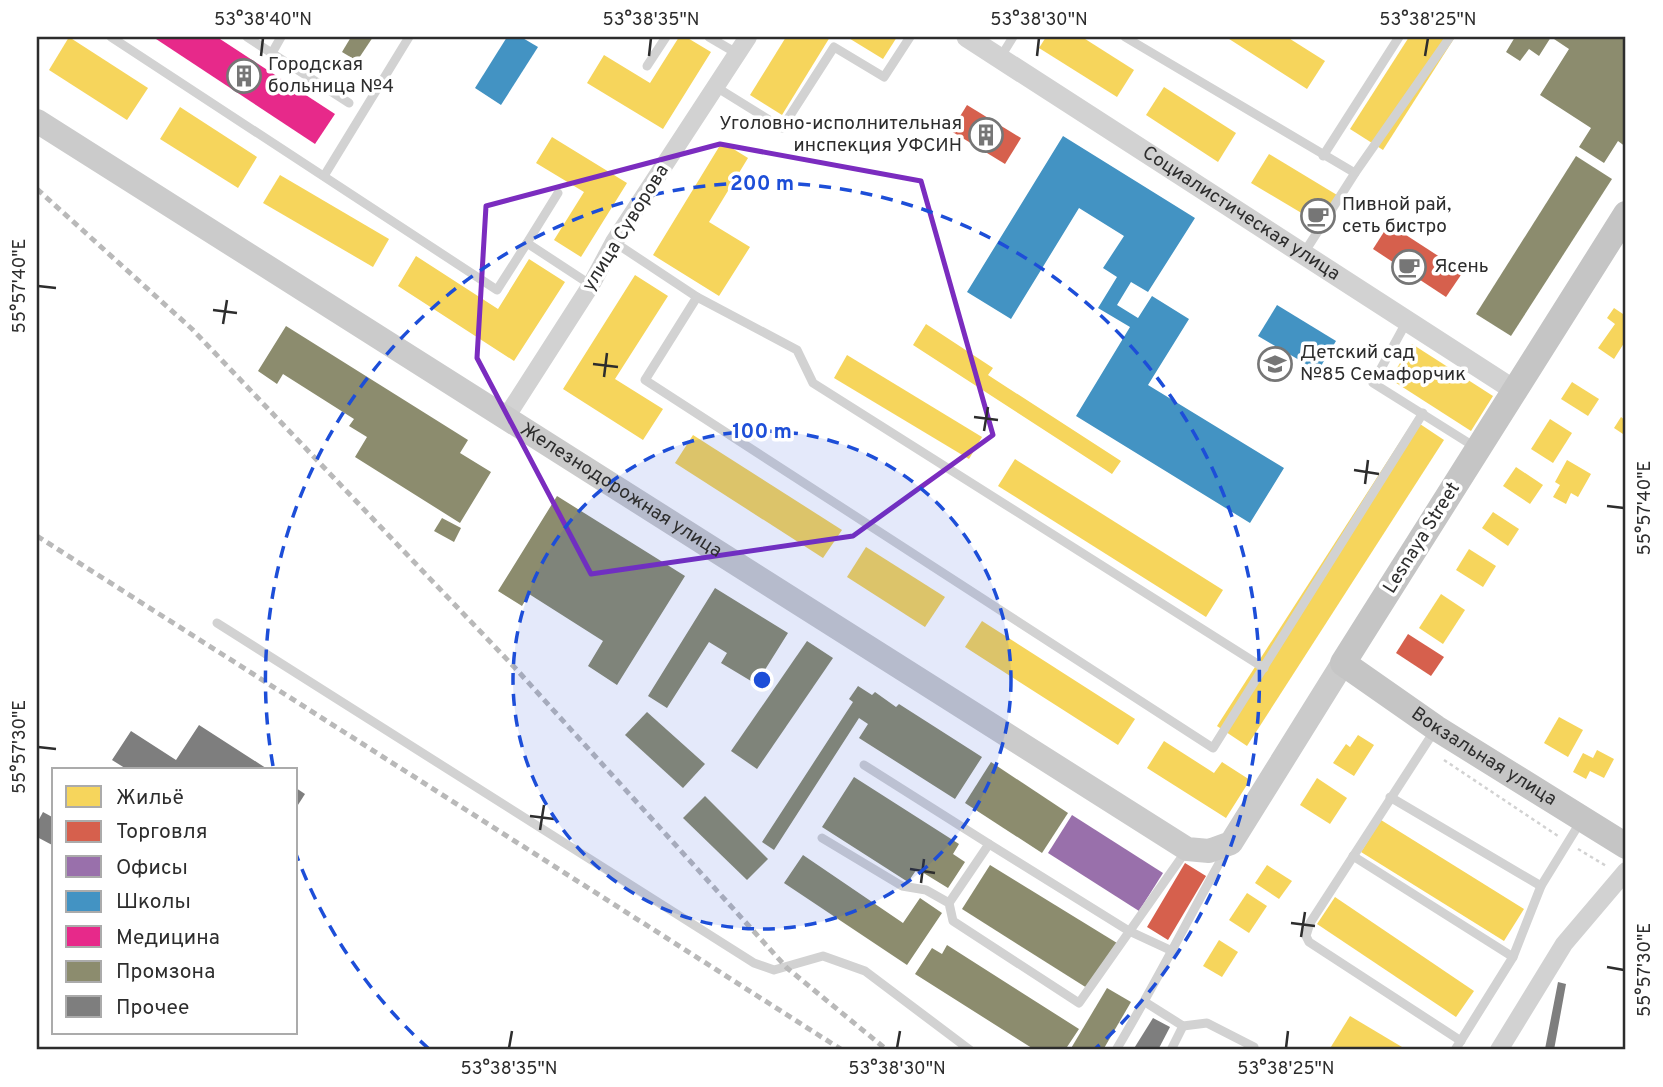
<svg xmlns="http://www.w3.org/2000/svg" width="1663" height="1087" viewBox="0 0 1663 1087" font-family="Overpass,sans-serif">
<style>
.homes{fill:#f6d55c}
.shops{fill:#d6604d}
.offices{fill:#9970ab}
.schools{fill:#4393c3}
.health{fill:#e7298a}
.industry{fill:#8c8c6e}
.building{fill:#7e7e7e}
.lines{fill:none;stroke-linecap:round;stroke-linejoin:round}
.path{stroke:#d2d2d2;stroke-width:2.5;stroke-dasharray:3.5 3.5;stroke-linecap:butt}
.service{stroke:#d2d2d2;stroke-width:9}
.minor{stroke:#d2d2d2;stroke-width:18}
.tertiary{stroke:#d2d2d2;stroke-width:21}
.secondary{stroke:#cbcbcb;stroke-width:24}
.primary{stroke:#c5c5c5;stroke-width:26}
.rail{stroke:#b9b9b9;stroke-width:5;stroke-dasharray:7 5;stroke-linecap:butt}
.marked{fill:none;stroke:#7b2cbf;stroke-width:5;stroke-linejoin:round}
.ticks{fill:none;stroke:#2d2d2d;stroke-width:2.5}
.ring{fill:none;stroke:#1d4ed8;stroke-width:3.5;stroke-dasharray:12 9}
.labels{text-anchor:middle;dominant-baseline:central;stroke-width:7;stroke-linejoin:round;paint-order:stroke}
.poi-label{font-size:19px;fill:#2d2d2d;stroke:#fff;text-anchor:start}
.street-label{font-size:19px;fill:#2d2d2d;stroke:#fff}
.centre{fill:#1d4ed8;stroke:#fff;stroke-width:3.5}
.ring-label{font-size:21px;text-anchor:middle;font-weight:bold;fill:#1d4ed8;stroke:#fff;stroke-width:7;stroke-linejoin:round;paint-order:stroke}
.neatline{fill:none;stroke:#2d2d2d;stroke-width:2.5}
.ticks-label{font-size:18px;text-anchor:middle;fill:#2d2d2d}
</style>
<rect width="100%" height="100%" fill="#fff"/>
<g class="homes">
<polygon points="69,37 148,88 127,120 49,70"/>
<polygon points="679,37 686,37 711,52 663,129 587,83 604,55 650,83"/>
<polygon points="786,37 830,37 782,115 750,95"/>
<polygon points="847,37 897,37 883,59"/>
<polygon points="1046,37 1082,37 1134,70 1117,97 1039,48"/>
<polygon points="1226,37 1287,37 1325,61 1307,89"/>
<polygon points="1409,37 1455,37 1383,150 1350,129"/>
<polygon points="1164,87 1236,133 1218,162 1146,115"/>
<polygon points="180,107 257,157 238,188 160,139"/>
<polygon points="552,137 627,183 581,257 554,240 584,192 536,163"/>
<polygon points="722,142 748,158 709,222 750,247 719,296 653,255"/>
<polygon points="1269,154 1342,198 1325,227 1251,183"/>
<polygon points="280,175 389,239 373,267 263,203"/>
<polygon points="416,256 498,309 529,259 565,282 514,361 398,286"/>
<polygon points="635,275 668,296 615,379 663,409 643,440 563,389"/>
<polygon points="1614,308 1626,316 1626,340 1614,359 1598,348 1615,324 1607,318"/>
<polygon points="926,324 993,368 988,375 1121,461 1112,474 913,345"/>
<polygon points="1412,344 1493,396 1471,431 1390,379"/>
<polygon points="847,355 982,437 969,459 834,378"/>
<polygon points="1572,382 1599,399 1588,416 1561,399"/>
<polygon points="1621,417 1626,421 1626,436 1614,428"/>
<polygon points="1550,419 1572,433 1553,463 1531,449"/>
<polygon points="1414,420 1444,440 1247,746 1217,726"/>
<polygon points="693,435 842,530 823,558 675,463"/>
<polygon points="1015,459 1223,590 1206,617 998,486"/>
<polygon points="1567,460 1591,474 1578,497 1571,493 1566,504 1553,497 1560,485 1555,482"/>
<polygon points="1516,467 1543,485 1530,504 1503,486"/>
<polygon points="1493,512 1519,529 1508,546 1482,528"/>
<polygon points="866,547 945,597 925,627 847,577"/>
<polygon points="1469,549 1496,566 1483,587 1456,570"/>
<polygon points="1441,594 1465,610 1443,644 1419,628"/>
<polygon points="982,621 1135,719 1118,745 965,647"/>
<polygon points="1559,717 1583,730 1568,757 1544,743"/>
<polygon points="1358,735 1374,745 1354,776 1333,763 1346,744 1350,747"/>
<polygon points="1164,741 1214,773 1222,762 1250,780 1226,818 1147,768"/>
<polygon points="1597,750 1614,759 1604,778 1590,771 1586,779 1573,772 1583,753 1593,758"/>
<polygon points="1317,778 1347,798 1330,824 1300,805"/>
<polygon points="1381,820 1524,909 1504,941 1361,852"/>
<polygon points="1267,865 1292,881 1279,899 1255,883"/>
<polygon points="1247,893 1267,906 1249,933 1229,920"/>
<polygon points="1335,897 1474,991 1456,1017 1317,924"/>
<polygon points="1219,940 1238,952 1222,977 1203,966"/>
<polygon points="1350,1016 1407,1050 1329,1050"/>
</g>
<g class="shops">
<polygon points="967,105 1021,138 1005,164 951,131"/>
<polygon points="1389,224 1463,272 1446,297 1373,249"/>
<polygon points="1408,634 1444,657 1431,676 1396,653"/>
<polygon points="1185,863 1206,876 1168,940 1147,927"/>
</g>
<polygon class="offices" points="1072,815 1163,873 1139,911 1048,853"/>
<g class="schools">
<polygon points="507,37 521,37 538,47 501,105 475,88"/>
<polygon points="1063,136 1195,218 1148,292 1131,282 1117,305 1138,318 1152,296 1189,319 1148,385 1284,468 1250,523 1076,416 1130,327 1098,308 1117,277 1103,268 1124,236 1079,208 1011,319 967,292"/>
<polygon points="1277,305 1336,341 1318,371 1258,336"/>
</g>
<polygon class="health" points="153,37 217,37 335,114 315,144"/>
<g class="industry">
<polygon points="351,37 373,37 357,61 342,52"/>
<polygon points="1515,37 1626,37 1626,147 1618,141 1604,163 1579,147 1591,128 1540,95 1569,49 1551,37 1539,56 1529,49 1520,61 1506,52"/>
<polygon points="1576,156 1612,179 1511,336 1476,314"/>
<polygon points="286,326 468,440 460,453 491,472 460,523 355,457 367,437 349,426 354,419 283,374 277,384 258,371"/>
<polygon points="557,496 685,576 617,685 588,666 603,641 529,594 522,606 498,591"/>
<polygon points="442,518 461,528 454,542 434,531"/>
<polygon points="715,588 788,633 756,684 721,663 727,653 709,642 667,708 648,696"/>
<polygon points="807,641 833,658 757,769 731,751"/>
<polygon points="858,686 872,695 875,692 896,707 899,704 982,757 955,799 859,738 868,724 859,718 774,850 762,842 853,702 849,699"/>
<polygon points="647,712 705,764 683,788 625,735"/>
<polygon points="991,762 1068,813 1042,853 965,803"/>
<polygon points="854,777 959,844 953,854 965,862 948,888 917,869 908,882 822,827"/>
<polygon points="705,796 768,859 747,880 683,818"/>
<polygon points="803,855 903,923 920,898 942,913 907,965 784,883"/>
<polygon points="990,865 1117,943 1087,988 962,909"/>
<polygon points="947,945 1079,1029 1065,1050 1035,1050 915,974 932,948 942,954"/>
<polygon points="1107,988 1131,1002 1103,1050 1070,1050"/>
</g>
<g class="building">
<polygon points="199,725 269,770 128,770 112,760 131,731 176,760"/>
<polygon points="296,788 305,794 296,808"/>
<polygon points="43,812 54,818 54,846 37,837 37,823"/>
<polygon points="1558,982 1566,984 1554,1050 1538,1050 1539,1047 1545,1049"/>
<polygon points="1153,1018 1170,1027 1158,1050 1133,1050"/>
</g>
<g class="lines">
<g class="path">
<polyline points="1444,760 1558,836"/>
<polyline points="1578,849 1608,867"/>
</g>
<g class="service">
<polyline points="111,37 497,290 527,243"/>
<polyline points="247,37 349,103"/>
<polyline points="709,37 738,54"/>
<polyline points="1125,37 1355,173"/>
<polyline points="272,53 281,37"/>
<polyline points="1000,58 1013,37"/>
<polyline points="647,66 666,37"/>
<polyline points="716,87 782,128 834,47 884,77 910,37"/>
<polyline points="1323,156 1399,37"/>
<polyline points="324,176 409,37"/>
<polyline points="558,193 527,243 591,285"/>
<polyline points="614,242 697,297 645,380 1213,748 1423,413"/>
<polyline points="1304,253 1355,173 1450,37"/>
<polyline points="697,297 797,350 813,383 1264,668"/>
<polyline points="1407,321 1373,383 1475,447"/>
<polyline points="217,623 754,963 774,970 823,956 865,971 970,1050"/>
<polyline points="1435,730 1310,923 1306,936 1309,942 1461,1041"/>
<polyline points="864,765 989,844 949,903"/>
<polyline points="1390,797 1541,886"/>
<polyline points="822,838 902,886 926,890 949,903 953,921 1079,1003 1186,851"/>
<polyline points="989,844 1129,931 1170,950"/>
<polyline points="1353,856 1513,957"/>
<polyline points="1145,1002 1183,1026 1207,1023 1254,1047 1252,1050"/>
<path d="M1116 1050C1155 985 1189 917 1226 851"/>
<polyline points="1171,1050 1183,1026"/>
<polyline points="1455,1050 1513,957 1541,886 1581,821"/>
</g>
<g class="minor">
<polyline points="505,419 591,285 614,242 748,37"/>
<polyline points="1499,1050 1564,944 1626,871"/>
</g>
<path class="tertiary" id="s1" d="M967 37 1514 390"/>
<path class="secondary" id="s2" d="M37 121 1187 849 1209 851 1231 843 1343 663"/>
<path class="primary" id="s3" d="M1626 214 1343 663 1436 728 1626 846"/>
<g class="rail">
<polyline points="37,189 192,329 517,670 787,968 887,1050"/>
<polyline points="37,536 842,1050"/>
</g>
</g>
<path class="marked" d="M720 144 921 181 993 435 853 536 591 574 477 358 486 206Z"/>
<path class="ticks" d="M261 56 263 38M649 56 651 38M1037 56 1039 38M1425 56 1428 38M38 286 56 288M213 310 237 313M223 324 227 300M593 364 618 367M604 377 607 353M974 417 998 420M984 431 988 407M1354 470 1379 474M1365 484 1368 460M1607 506 1624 508M38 747 56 749M530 816 554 819M540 830 544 805M910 869 935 873M921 883 924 859M1291 923 1315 926M1301 937 1305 912M1607 967 1624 970M509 1048 512 1031M897 1048 900 1031M1286 1048 1288 1031"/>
<circle cx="762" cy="680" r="249" fill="#1d4ed8" fill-opacity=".12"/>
<g class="ring">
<circle cx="762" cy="680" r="249"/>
<path d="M429 1049A497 497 0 0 1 296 854M273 766A497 497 0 1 1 1095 1049"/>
</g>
<defs>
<g id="building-ring" transform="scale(1.75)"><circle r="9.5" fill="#fff" stroke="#767676" stroke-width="1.5"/><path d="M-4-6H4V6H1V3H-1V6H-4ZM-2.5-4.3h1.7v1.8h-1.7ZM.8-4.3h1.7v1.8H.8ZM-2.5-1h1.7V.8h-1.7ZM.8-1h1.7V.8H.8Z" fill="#767676"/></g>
<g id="cafe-ring" transform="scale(1.75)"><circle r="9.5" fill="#fff" stroke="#767676" stroke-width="1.5"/><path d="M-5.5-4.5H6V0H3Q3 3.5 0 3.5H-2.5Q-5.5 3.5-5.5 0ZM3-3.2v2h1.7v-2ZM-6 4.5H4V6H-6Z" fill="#767676"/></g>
<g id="school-ring" transform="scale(1.75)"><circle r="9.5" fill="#fff" stroke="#767676" stroke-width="1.5"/><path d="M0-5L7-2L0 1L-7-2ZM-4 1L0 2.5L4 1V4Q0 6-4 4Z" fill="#767676"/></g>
</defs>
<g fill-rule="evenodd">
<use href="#building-ring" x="244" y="76"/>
<use href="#building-ring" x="986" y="135"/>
<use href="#cafe-ring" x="1318" y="216"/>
<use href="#cafe-ring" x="1409" y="267"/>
<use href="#school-ring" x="1275" y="364"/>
</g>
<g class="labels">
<g class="poi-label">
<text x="268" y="65">Городская<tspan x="268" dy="22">больница №4</tspan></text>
<text x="962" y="124" text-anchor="end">Уголовно-исполнительная<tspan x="962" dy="22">инспекция УФСИН</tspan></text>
<text x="1342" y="205">Пивной рай,<tspan x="1342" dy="22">сеть бистро</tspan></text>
<text x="1434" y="267">Ясень</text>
<text x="1300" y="353">Детский сад<tspan x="1300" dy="22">№85 Семафорчик</tspan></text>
</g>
<g class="street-label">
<text stroke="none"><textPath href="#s1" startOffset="326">Социалистическая улица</textPath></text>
<text transform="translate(626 228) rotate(-58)">улица Суворова</text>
<text stroke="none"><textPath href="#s2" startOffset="691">Железнодорожная улица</textPath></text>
<text transform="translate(1422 538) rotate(-58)">Lesnaya Street</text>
<text stroke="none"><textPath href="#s3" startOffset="700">Вокзальная улица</textPath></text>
</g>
</g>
<circle cx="762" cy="680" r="10" class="centre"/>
<g class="ring-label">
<text x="762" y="190">200 m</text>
<text x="762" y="438">100 m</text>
</g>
<rect width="1663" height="1087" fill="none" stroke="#ffffff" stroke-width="77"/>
<rect x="52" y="768" width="245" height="266" fill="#ffffff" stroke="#ababab" stroke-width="2"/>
<rect x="66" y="786" width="35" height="21" fill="#f6d55c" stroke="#ababab" stroke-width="2"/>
<text x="116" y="804" font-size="21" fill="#2d2d2d">Жильё</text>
<rect x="66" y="821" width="35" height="21" fill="#d6604d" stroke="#ababab" stroke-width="2"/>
<text x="116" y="838" font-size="21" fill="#2d2d2d">Торговля</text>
<rect x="66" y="856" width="35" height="21" fill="#9970ab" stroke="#ababab" stroke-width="2"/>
<text x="116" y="874" font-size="21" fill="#2d2d2d">Офисы</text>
<rect x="66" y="891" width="35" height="21" fill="#4393c3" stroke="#ababab" stroke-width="2"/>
<text x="116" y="908" font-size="21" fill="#2d2d2d">Школы</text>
<rect x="66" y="926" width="35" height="21" fill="#e7298a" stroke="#ababab" stroke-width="2"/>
<text x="116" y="944" font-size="21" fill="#2d2d2d">Медицина</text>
<rect x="66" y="961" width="35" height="21" fill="#8c8c6e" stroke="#ababab" stroke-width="2"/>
<text x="116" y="978" font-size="21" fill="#2d2d2d">Промзона</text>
<rect x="66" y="996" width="35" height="21" fill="#7e7e7e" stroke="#ababab" stroke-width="2"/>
<text x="116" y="1014" font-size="21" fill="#2d2d2d">Прочее</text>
<rect x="38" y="38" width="1586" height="1010" class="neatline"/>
<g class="ticks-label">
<text x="263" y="25">53°38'40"N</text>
<text x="651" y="25">53°38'35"N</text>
<text x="1039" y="25">53°38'30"N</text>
<text x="1428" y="25">53°38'25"N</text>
<text transform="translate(19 286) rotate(-90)" y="6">55°57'40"E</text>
<text transform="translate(1644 508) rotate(-90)" y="6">55°57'40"E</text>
<text transform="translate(19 747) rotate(-90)" y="6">55°57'30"E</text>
<text transform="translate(1644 970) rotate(-90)" y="6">55°57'30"E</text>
<text x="509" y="1074">53°38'35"N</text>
<text x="897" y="1074">53°38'30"N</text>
<text x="1286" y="1074">53°38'25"N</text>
</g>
</svg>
